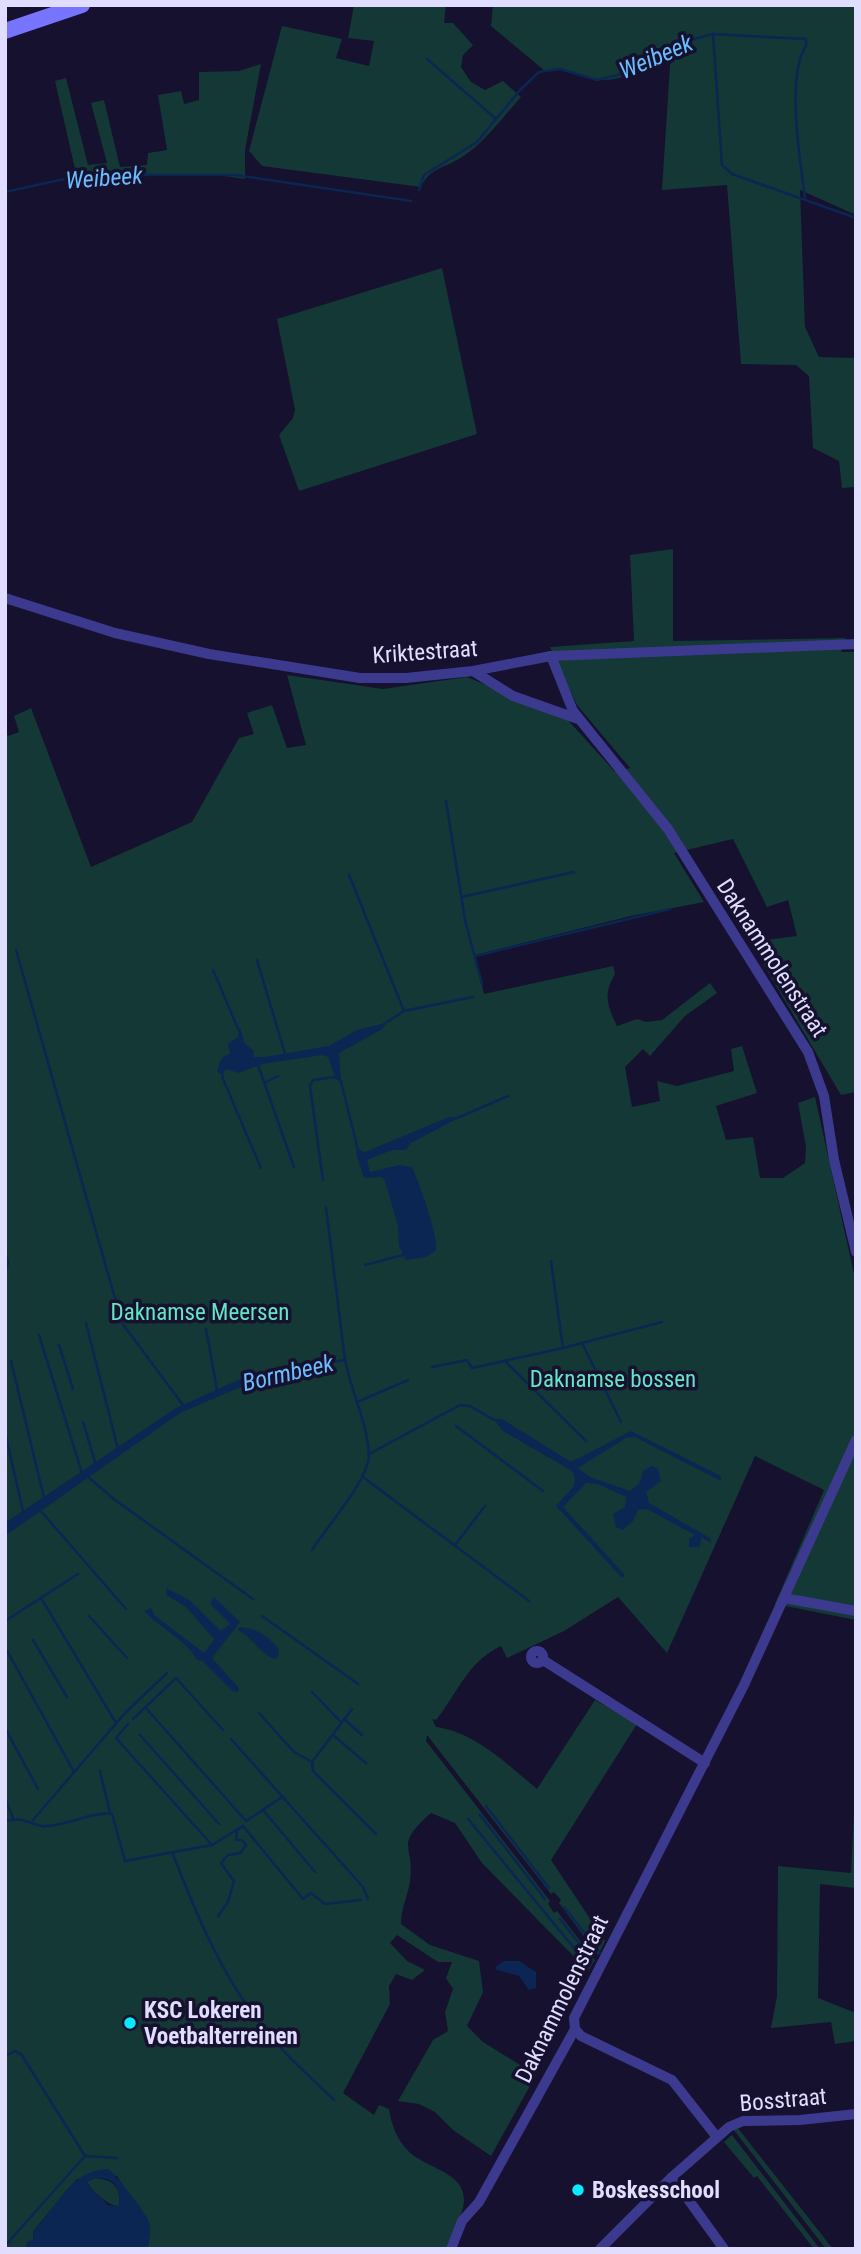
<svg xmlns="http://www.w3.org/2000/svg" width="861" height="2254" viewBox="0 0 861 2254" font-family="'Roboto Condensed',sans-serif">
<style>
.green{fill:#133836}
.water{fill:#0b2653;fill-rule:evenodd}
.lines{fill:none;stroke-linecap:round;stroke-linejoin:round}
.stream{stroke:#0b2653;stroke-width:2.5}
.street{stroke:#3c3a8e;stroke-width:10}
.secondary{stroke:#7774ff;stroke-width:16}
.poi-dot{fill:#09e9ff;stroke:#15112e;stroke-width:2.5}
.labels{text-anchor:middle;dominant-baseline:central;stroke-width:7;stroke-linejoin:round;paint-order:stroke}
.street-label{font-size:23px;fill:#e1ddff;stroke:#15112e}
.park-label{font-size:23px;fill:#63e6c4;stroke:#15112e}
.poi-label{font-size:23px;font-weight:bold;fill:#e1ddff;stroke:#15112e;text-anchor:start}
.water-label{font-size:24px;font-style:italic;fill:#6bbcff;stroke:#15112e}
</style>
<rect width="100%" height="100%" fill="#15112e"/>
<g class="green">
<path d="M354 5H446L444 23H453L473 45 463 55 461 67 471 82 485 90 503 81 521 97C501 119 484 144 459 159 443 168 429 169 421 187L262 166 249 151 282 26 342 39 336 58 369 66 374 41 348 38Z"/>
<path d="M493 5H856V215L800 190 805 327 819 357 856 358V487L842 488 839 461 813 448 809 376 796 365 741 364 727 185 662 190 671 49C650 60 630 80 605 80 582 81 571 65 545 71L491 26Z"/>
<polygon points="261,64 245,150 245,179 217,175 92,175 77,178 55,81 66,78 88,165 107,163 91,103 104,100 120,167 147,165 148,153 167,150 158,95 181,91 184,104 199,100 199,72 239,71"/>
<polygon points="442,268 477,434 299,491 279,435 293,418 295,410 277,319"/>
<path d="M673 549V641L845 638 841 652H856V1092L841 1095 750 942 797 936 788 900 767 907 733 839 674 853 704 902 631 916 475 955 484 994 613 966 615 974C603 994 607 1006 617 1026L637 1019 646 1022 662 1020 710 983 717 993 685 1016 650 1056 643 1049 625 1067 632 1107 660 1101 657 1081 677 1086 734 1071 731 1049 742 1046 757 1093 716 1106 726 1140 753 1137 760 1178H783L805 1163 806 1147 798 1103 815 1097 856 1283V1620L775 1604 824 1490 755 1456 667 1653 618 1597 564 1631 507 1658 501 1646C467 1662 458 1693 436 1720L432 1719 436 1727C475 1732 508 1765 537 1789L595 1700 637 1724 551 1860 605 1941 598 1955 559 1903 561 1900 554 1892 551 1894 427 1735 426 1741 550 1901 548 1904 554 1913 557 1911 595 1960 588 1971 482 1863 455 1823 431 1813C393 1847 415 1843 410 1881 408 1896 401 1908 401 1924L430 1945 479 1961 483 1992 467 2026 483 2042 536 2075 491 2156 453 2130 435 2112 419 2104 398 2101 433 2040 448 2031 445 2012 453 1989 446 1978 452 1962H438L397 1935 390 1943 407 1961 425 1970 412 1980 396 1974 389 1986 390 2004 343 2093 374 2115 379 2105 389 2109C392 2129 401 2149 419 2159 438 2171 470 2177 463 2208 460 2222 450 2235 447 2249H147C156 2219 131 2201 117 2176L77 2179 34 2230 33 2240 28 2242 26 2248 5 2249V731L8 736 19 732 14 716 31 708 91 867 192 822 239 738 254 734 247 713 272 705 287 748 306 745 287 675 383 689 467 677 566 718 615 772 630 768 577 705 550 647 634 641 630 555Z"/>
<polygon points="856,1770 855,1888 820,1884 818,1998 856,2013 856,2041 835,2044 831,2022 771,2028 777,1996 778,1866 851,1873"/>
<polygon points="737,2127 741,2132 833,2249 826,2249 733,2129"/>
<polygon points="732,2135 820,2249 814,2249 757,2176 754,2178 724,2142"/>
<path d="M94 2178C112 2179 121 2186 119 2206 109 2207 92 2191 87 2182Z"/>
</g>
<g class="water">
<polygon points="386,1023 382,1029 339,1053 341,1081 335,1077 328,1057 322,1055 262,1064 238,1073 228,1069 219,1074 217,1070 222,1058 230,1053 228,1044 238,1037 240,1028 245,1044 253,1050 254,1057 265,1057 329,1046 357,1030"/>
<path d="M449 1117H460L411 1143 406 1150H392L367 1160 370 1172 399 1165 412 1167C420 1185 438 1234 436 1250L426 1257 406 1260 399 1246 398 1226 385 1181 382 1177 364 1178 356 1154 358 1149 365 1152Z"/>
<polygon points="305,1365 304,1369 252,1382 180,1413 5,1536 5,1523 176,1408 245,1377"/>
<polygon points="494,1419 502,1419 571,1462 631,1431 721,1476 721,1481 635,1437 626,1438 578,1468 590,1477 630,1491 639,1484 644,1470 652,1466 658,1469 661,1481 646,1492 649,1503 710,1538 711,1543 702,1537 699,1547 689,1547 689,1539 695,1535 647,1509 638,1510 633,1521 623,1530 616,1527 613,1514 625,1507 626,1497 598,1484 586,1483 563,1507 625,1575 622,1578 556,1506 574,1486 575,1477 572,1471 503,1431"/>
<path d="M166 1588 188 1599 221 1631 230 1624 210 1604 214 1597 240 1622 212 1658 239 1688 238 1692 232 1691 202 1661 197 1660C189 1643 159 1627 144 1611L151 1608 154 1615 204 1653 214 1639 186 1607 166 1595Z"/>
<path d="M240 1627C258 1629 268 1636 279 1650L278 1656 275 1659C258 1653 254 1638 238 1630Z"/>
<polygon points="504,1961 519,1961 536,1972 536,1988 529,1990 519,1976 497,1970 495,1967"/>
<path d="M108 2169C115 2173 146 2213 149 2222 152 2231 149 2240 147 2249H22L26 2248 28 2241 33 2240 34 2230C58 2207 69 2170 108 2169ZM96 2178C114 2177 121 2188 119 2206L108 2205 88 2185V2181Z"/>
</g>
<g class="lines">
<g class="stream">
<path d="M713 34 806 39V46C786 75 800 161 805 198"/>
<polyline points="427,59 496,119"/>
<polyline points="419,190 424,175 477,142 520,90 539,72 560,69 597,80 630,72 676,44 713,34 722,165 732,174 856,218"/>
<polyline points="5,192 83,175 236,175 411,201"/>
<polyline points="446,801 465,920 482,984"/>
<polyline points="349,875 404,1011"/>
<polyline points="461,897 574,872"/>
<polyline points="16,950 122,1323 183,1405"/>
<polyline points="475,956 670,909"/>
<polyline points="257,960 286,1057"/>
<polyline points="213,970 239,1031"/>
<polyline points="384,1024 404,1011 473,997"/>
<polyline points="258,1065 294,1167"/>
<polyline points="222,1072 223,1079 261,1168"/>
<polyline points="341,1082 358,1150"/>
<polyline points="264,1083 278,1076"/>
<polyline points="457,1118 508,1096"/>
<polyline points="323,1180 310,1086 313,1080 335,1077 341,1081"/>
<polyline points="5,1251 8,1263 5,1274"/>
<polyline points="551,1261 563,1348 582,1343"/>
<polyline points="365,1265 403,1255"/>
<polyline points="86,1323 118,1449"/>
<polyline points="206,1329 217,1390"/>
<polyline points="39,1335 82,1473"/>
<polyline points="59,1345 73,1389"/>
<polyline points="11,1361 44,1498"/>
<polyline points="505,1361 586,1441"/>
<polyline points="303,1367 345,1360 326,1207"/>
<polyline points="432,1367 467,1360 472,1368 563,1348"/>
<polyline points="357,1402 408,1380"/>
<polyline points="83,1422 96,1465"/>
<polyline points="621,1422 582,1343 662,1322"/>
<polyline points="456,1426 543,1491"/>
<polyline points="5,1432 23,1511"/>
<polyline points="369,1454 460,1405 470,1406 496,1421"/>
<polyline points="87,1476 115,1500 253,1599"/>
<polyline points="363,1477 529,1601"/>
<polyline points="40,1510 126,1609"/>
<polyline points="455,1545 485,1506"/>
<path d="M312 1550C326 1528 370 1478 369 1454 367 1422 351 1391 345 1360"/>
<polyline points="41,1598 116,1723"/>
<polyline points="89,1616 127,1658"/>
<polyline points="262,1616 358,1684"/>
<polyline points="5,1621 78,1574"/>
<polyline points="33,1640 67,1697"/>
<polyline points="5,1647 74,1772"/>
<polyline points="312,1692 341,1722"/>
<polyline points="145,1707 246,1821 282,1797"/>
<polyline points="352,1709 312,1762 313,1771 376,1834"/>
<polyline points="259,1713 294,1752 312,1762"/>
<polyline points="133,1719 176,1678 223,1730"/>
<polyline points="344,1719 362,1735"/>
<polyline points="128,1724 116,1738 212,1845"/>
<polyline points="5,1728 38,1789"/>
<polyline points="140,1735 219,1824"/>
<polyline points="333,1735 366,1763"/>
<polyline points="231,1739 363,1887 368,1899"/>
<polyline points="100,1771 110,1813"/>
<polyline points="5,1799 14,1820"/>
<polyline points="486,1806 549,1888"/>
<polyline points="263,1810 315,1872"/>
<polyline points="480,1815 545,1899"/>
<polyline points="468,1819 583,1959"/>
<polyline points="33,1820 125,1713 167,1673"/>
<path d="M5 1821C28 1815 33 1828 47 1826 69 1825 89 1812 112 1814L125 1861 212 1845 243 1826 303 1899 311 1893 325 1904 361 1900"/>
<path d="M172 1852C197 1916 224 1982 270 2036 289 2059 313 2079 334 2100"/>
<polyline points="564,1907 600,1953"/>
<polyline points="218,1916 228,1902 234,1881 221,1863 228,1855 240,1853 246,1845 242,1840 236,1840 237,1829"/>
<polyline points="560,1919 592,1960"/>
<polyline points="5,2056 15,2051 21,2054 85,2156 117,2158"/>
<polyline points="5,2246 84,2157"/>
</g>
<g class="street">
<polyline points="5,598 115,633 209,654 360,678 406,678 473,671 551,656 856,644"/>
<polyline points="551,656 573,711 668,829 808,1052 824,1096 834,1160 856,1252"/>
<polyline points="473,671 513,696 578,719"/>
<polyline points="784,1598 856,1611"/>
<circle cx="537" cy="1657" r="6"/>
<polyline points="543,1660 705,1763"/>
<polyline points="575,2029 581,2036 672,2080 716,2136"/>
<polyline points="672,2177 724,2249"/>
<polyline points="451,2249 462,2221 479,2202 575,2029 574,2018 744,1685 856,1440"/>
<polyline points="600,2249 672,2177 729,2127 743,2121 800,2120 856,2114"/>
</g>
<polyline class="secondary" points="5,31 82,5"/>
</g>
<g class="poi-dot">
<circle cx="130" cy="2023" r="7"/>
<circle cx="578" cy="2190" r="7"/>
</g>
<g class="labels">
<g class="street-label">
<text transform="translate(425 652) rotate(-4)">Kriktestraat</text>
<text transform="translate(772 958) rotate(57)">Daknammolenstraat</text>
<text transform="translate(562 1999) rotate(-64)">Daknammolenstraat</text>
<text transform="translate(783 2100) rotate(-5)">Bosstraat</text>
</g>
<g class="park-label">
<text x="200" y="1312">Daknamse Meersen</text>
<text x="613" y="1379">Daknamse bossen</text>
</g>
<g class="poi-label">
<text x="144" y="2010">KSC Lokeren<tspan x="144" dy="26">Voetbalterreinen</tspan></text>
<text x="592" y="2190">Boskesschool</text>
</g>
<g class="water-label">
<text transform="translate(656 57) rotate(-23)">Weibeek</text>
<text transform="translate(104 178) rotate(-4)">Weibeek</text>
<text transform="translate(288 1373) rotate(-13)">Bormbeek</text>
</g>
</g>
<rect width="861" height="2254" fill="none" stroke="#e1ddff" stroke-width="14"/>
</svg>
